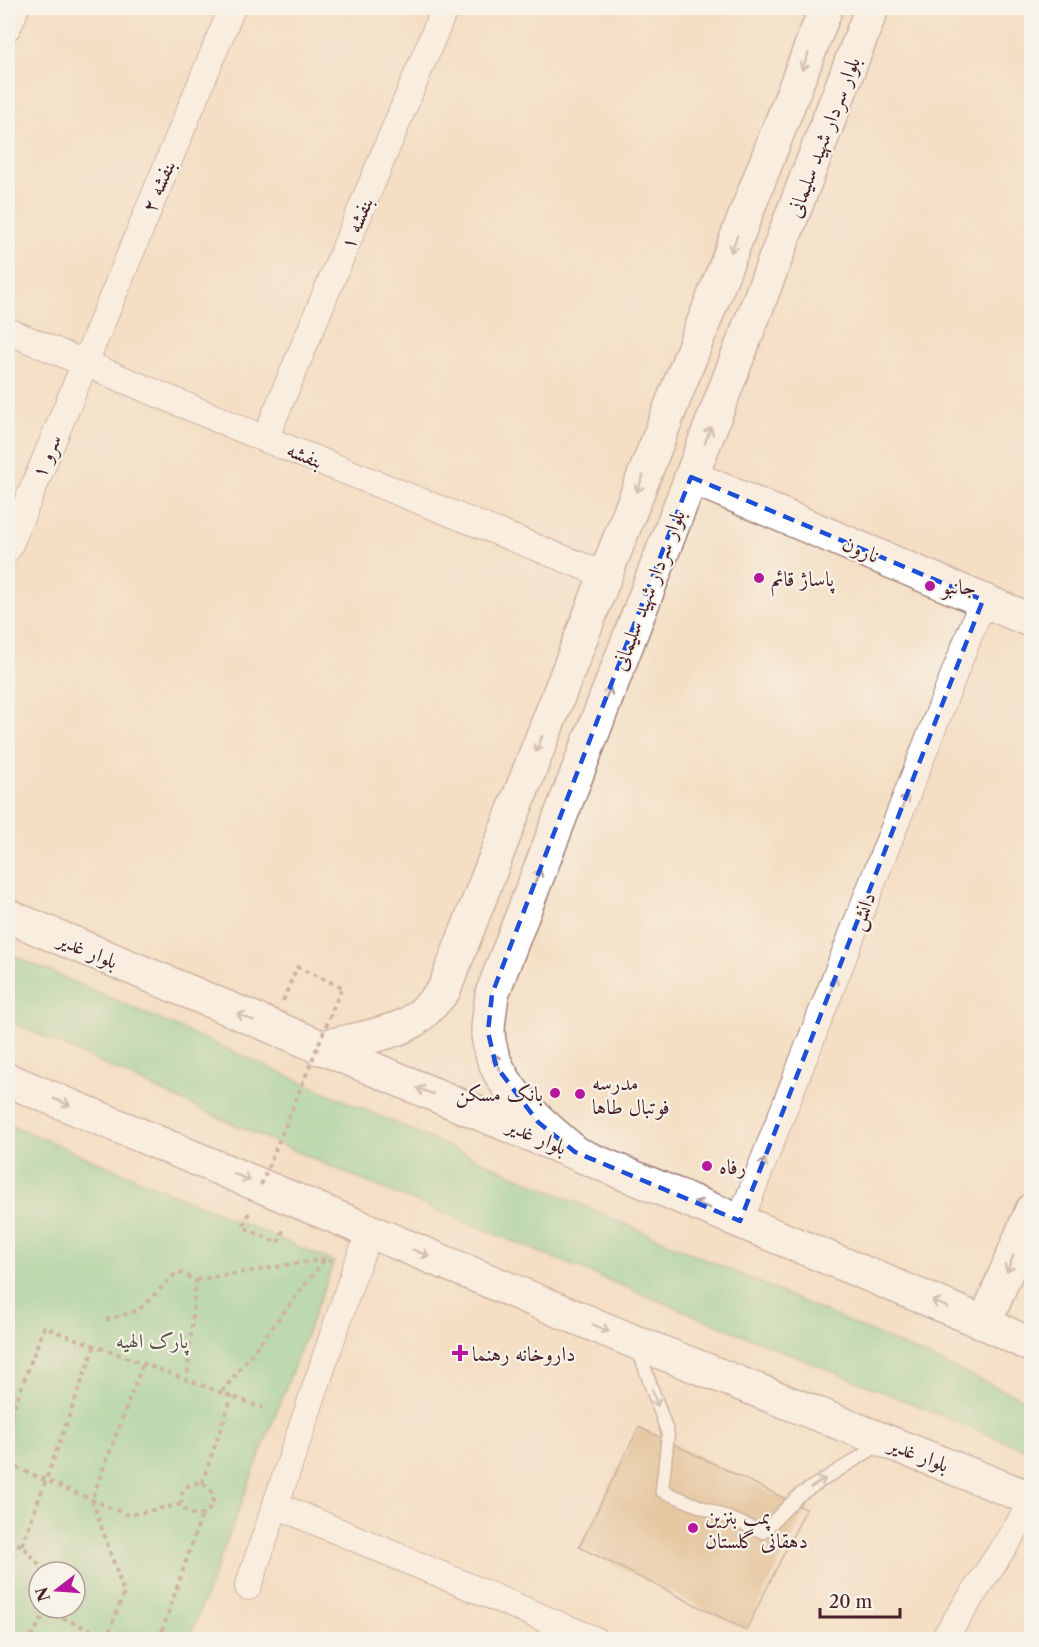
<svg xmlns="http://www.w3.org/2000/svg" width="1039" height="1647" viewBox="0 0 1039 1647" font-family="'Libre Caslon Text',Amiri,serif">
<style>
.green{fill:#7cd194;stroke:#637860;stroke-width:1.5;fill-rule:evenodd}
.building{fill:#d3ab75}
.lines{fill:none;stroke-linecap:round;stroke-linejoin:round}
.lane-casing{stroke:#9f7f78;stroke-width:15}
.street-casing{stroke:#9f7f78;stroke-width:28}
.secondary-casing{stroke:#9f7f78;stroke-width:36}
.highway-casing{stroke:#9f7f78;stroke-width:36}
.path{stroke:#9f7f78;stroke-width:4;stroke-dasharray:4.5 4.5;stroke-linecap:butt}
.lane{stroke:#fff;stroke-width:12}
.street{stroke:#fff;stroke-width:26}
.secondary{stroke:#fff;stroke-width:33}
.highway{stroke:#fff;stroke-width:33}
.path-bridge{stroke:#9f7f78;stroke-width:4;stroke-dasharray:4.5 4.5;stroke-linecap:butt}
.oneway{stroke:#ae9aa0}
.marked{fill:none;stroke:#1d4ed8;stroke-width:4.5;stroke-dasharray:12 8;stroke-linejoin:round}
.poi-dot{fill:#b5179e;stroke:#f7f3e8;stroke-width:2}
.labels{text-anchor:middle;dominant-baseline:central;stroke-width:4.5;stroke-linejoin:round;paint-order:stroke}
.street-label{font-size:21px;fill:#4a1f2b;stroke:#f7f3e8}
.poi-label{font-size:21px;fill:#4a1f2b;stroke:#f7f3e8;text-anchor:start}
.park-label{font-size:21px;fill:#59544a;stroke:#f7f3e8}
</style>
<rect width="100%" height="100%" fill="#f7f3e8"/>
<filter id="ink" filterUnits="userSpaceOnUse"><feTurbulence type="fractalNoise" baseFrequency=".0167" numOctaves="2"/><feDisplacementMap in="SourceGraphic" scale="12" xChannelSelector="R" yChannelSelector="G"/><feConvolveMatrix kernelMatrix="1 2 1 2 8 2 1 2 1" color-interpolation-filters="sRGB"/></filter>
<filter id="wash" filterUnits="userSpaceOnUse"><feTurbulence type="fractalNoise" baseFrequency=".008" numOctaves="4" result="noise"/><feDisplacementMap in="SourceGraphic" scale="24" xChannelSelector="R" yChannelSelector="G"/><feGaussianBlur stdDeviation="1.35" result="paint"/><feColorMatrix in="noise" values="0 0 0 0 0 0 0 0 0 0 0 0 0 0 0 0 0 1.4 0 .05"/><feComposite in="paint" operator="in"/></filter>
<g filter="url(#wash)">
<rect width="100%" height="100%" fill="#f4dfc4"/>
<g class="green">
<polygon points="8,953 1031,1402 1031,1452 367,1182 213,1115 8,1020"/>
<path d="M8 1124 334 1262 189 1639H8ZM39 1572H75V1608H39Z"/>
</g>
<g id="blocks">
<polygon class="building" points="639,1427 806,1509 746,1630 579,1547"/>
</g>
</g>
<g filter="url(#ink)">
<use href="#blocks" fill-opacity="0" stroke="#9f7f78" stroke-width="1.5"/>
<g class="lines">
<g class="lane-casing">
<polyline id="lane" points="638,1349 668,1434 662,1491 763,1532 799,1495 882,1443"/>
</g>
<g class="street-casing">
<g id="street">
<polyline points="8,27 16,8"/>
<polyline points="8,331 265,439 605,575"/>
<polyline points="265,439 445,8"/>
<polyline points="8,549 232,8"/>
<polyline points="740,1221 983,600"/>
<polyline points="276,1505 595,1640"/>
<polyline points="248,1587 356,1267 370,1233"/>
<polyline points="943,1640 1032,1504"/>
</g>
</g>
<g class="secondary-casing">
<g id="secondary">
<polyline points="691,477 1032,621"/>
<path d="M319 1048C347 1041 379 1037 406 1025 421 1017 433 1003 444 990L826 8"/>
<path d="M569 1147C535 1119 490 1080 488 1032 488 1020 491 1006 492 994L872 8"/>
<polyline points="985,1323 1032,1210"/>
</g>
</g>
<g class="highway-casing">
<g id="highway">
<path d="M8 916C333 1054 659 1187 985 1323L1032 1346"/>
<polyline points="8,1080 635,1342 1032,1499"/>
</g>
</g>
<g class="path">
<polyline points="283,1001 297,967 342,987"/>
<polyline points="249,1213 243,1227 278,1243 284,1228"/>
<polyline points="196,1280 325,1259"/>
<polyline points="106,1320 139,1310 177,1272 196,1280 187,1379"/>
<polyline points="222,1392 325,1259 332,1261"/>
<polyline points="8,1423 44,1327 263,1408"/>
<polyline points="8,1464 128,1515 182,1504"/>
<circle cx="197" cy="1499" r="16"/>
<polyline points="202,1483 232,1396"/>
<polyline points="8,1543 22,1545 45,1572"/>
<polyline points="22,1545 95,1345"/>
<polyline points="46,1611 114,1640"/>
<polyline points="22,1640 33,1634 48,1608"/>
<polyline points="106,1640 124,1593 92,1499 143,1363"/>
<polyline points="159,1640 202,1514"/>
</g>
<use href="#lane" class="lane"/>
<use href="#street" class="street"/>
<use href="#secondary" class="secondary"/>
<use href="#highway" class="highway"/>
<polyline class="path-bridge" points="261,1185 342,987"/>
</g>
<defs><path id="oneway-shaft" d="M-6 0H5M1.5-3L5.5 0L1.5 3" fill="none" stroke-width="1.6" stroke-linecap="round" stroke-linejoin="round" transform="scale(1.5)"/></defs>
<g class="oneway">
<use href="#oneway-shaft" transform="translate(805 62) rotate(111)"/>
<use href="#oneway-shaft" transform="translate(734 244) rotate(111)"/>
<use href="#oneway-shaft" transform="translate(708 435) rotate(-69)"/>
<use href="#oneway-shaft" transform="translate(640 484) rotate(111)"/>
<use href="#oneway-shaft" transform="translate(607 695) rotate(-69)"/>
<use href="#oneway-shaft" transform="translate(539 744) rotate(111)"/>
<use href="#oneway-shaft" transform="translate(904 803) rotate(-69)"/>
<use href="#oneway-shaft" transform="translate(537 877) rotate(-69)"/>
<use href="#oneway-shaft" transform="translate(833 985) rotate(-69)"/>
<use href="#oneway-shaft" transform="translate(245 1017) rotate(-157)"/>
<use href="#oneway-shaft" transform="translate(497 1062) rotate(-110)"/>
<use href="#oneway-shaft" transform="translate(425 1091) rotate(-159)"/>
<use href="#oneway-shaft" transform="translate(62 1102) rotate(22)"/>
<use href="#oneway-shaft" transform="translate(762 1167) rotate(-69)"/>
<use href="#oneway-shaft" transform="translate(242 1177) rotate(22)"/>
<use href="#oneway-shaft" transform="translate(702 1205) rotate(-157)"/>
<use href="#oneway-shaft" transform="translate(421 1253) rotate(22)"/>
<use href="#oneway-shaft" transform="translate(1010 1264) rotate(112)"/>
<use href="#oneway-shaft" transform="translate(940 1304) rotate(-157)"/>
<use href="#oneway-shaft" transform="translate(601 1328) rotate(23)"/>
<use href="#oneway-shaft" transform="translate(655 1398) rotate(70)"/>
<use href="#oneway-shaft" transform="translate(818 1483) rotate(-32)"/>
</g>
</g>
<path d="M0 0H1039V1647H0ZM691 477 983 600 740 1221 575 1152 538 1122 496 1066 488 1032 492 994Z" fill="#f4dfc4" fill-opacity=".55" fill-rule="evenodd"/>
<path class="marked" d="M691 477 983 600 740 1221 575 1152 538 1122 496 1066 488 1032 492 994Z"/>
<g class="poi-dot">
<circle cx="759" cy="578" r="6"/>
<circle cx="930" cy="586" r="6"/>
<circle cx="555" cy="1093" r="6"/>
<circle cx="580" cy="1094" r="6"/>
<circle cx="707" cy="1166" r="6"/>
<path d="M457 1344h6v6h6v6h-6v6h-6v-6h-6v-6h6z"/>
<circle cx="693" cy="1528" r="6"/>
</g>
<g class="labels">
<g class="street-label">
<text transform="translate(823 137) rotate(-69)">بلوار سردار شهید سلیمانی</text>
<text transform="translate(158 186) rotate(-67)">بنفشه ۲</text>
<text transform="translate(356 223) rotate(-68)">بنفشه ۱</text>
<text transform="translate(305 455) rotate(22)">بنفشه</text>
<text transform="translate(46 456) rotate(-67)">سرو ۱</text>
<text transform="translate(861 549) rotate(23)">نارون</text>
<text transform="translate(648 590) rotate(-69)">بلوار سردار شهید سلیمانی</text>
<text transform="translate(862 911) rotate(-69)">دانش</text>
<text transform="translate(88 950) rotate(23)">بلوار غدیر</text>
<text transform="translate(537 1136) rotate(23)">بلوار غدیر</text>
<text transform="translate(919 1454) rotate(21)">بلوار غدیر</text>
</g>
<g class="poi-label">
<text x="771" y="578">پاساژ قائم</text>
<text x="942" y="586">جانبو</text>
<text x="592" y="1082">مدرسه<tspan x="592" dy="24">فوتبال طاها</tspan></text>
<text x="543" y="1093" text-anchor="end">بانک مسکن</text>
<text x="719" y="1166">رفاه</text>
<text x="472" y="1353">داروخانه رهنما</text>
<text x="705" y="1516">پمپ بنزین<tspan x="705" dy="24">دهقانی گلستان</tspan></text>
</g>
<g class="park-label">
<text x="152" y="1340">پارک الهیه</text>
</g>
</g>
<rect width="1039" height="1647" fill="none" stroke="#f7f3e8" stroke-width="30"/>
<g transform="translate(57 1590) rotate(253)"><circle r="28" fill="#f7f3e8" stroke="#b29e9c" stroke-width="1.5"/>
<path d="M0-4.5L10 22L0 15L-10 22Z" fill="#b5179e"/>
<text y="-9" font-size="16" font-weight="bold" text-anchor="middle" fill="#4a1f2b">N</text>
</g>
<path d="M820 1608v9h80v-9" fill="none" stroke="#4a1f2b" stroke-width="3"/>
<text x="829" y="1608" font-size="18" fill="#4a1f2b" stroke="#f7f3e8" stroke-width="4.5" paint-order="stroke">20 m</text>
</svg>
